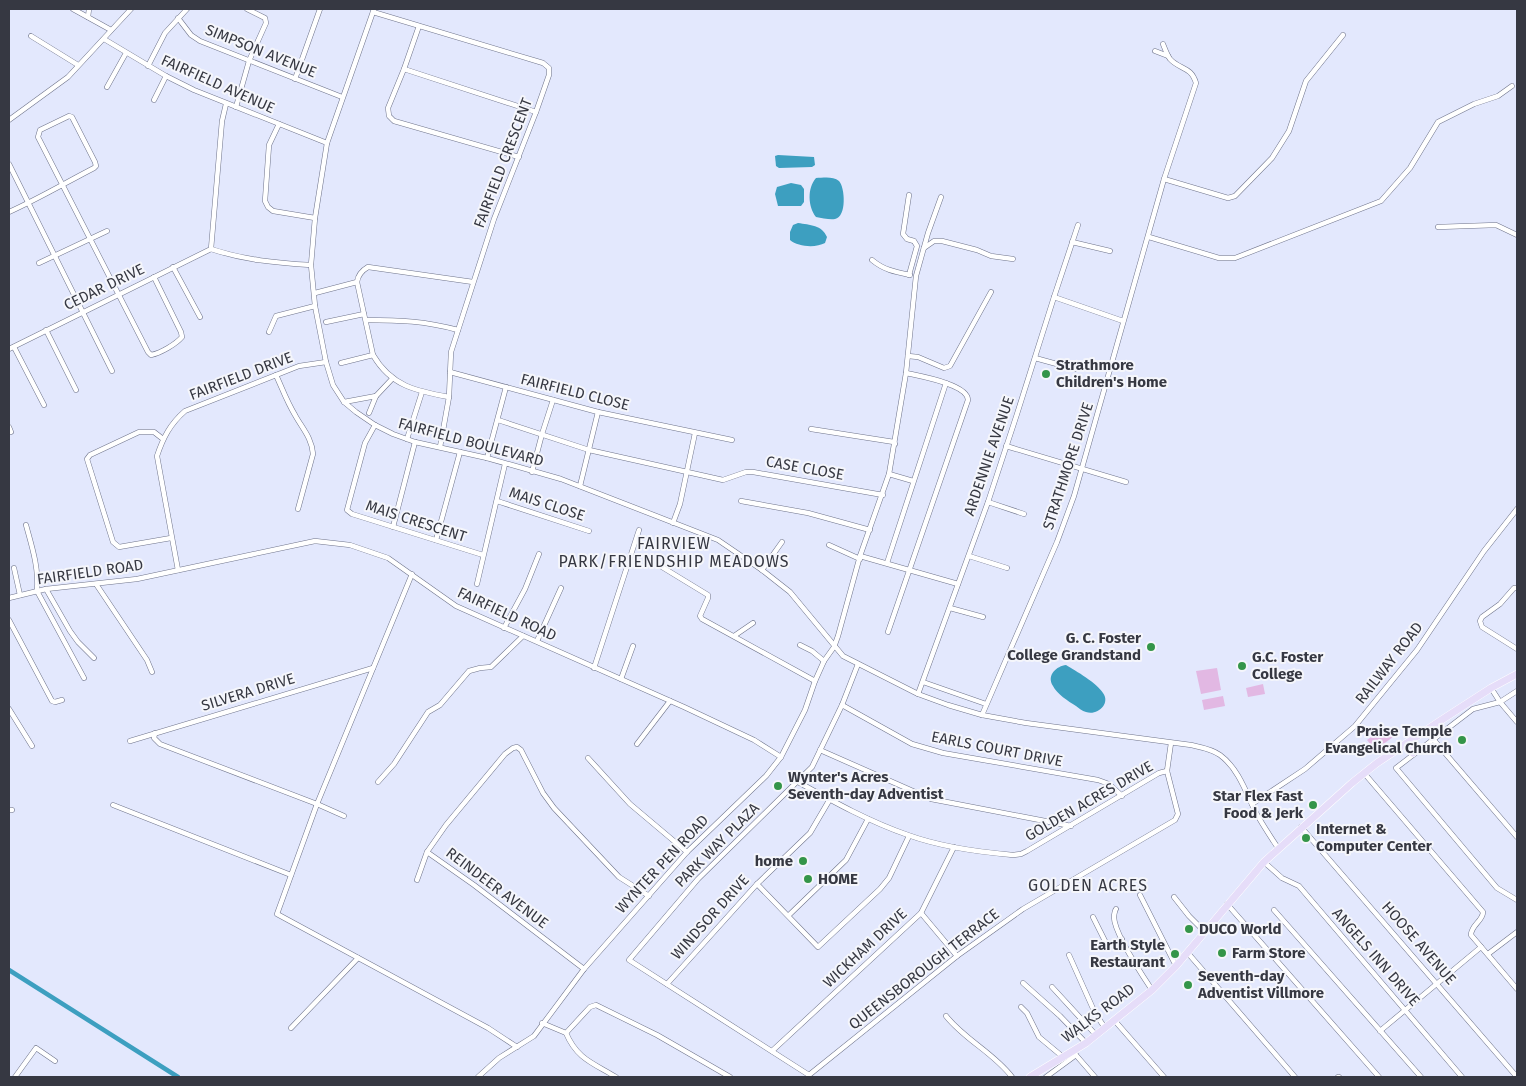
<svg xmlns="http://www.w3.org/2000/svg" width="1526" height="1086" viewBox="0 0 1526 1086" font-family="'Fira Sans',sans-serif">
<style>
.green{fill:#e2b8e3}
.water{fill:#3d9fc0}
.lines{fill:none;stroke-linecap:round;stroke-linejoin:round}
.canal{stroke:#3d9fc0;stroke-width:4.5}
.minor-casing{stroke:#6f748b;stroke-width:5.5}
.primary-casing{stroke:#fff;stroke-width:8}
.minor{stroke:#fff;stroke-width:4.5}
.primary{stroke:#e6ddf9;stroke-width:7}
.poi-dot{fill:#349549;stroke:#f5f6fb;stroke-width:2}
.labels{text-anchor:middle;dominant-baseline:central;stroke-width:4;stroke-linejoin:round;paint-order:stroke}
.street-label{font-size:15px;fill:#363842;stroke:#f5f6fb}
.poi-label{font-size:15px;font-weight:bold;fill:#363842;stroke:#f5f6fb;text-anchor:start}
.neighbourhood-label{font-size:16px;letter-spacing:1px;fill:#363842;stroke:#f5f6fb}
</style>
<rect width="100%" height="100%" fill="#e3e8fd"/>
<g class="green">
<polygon points="1217,668 1221,690 1201,694 1196,671"/>
<polygon points="1263,684 1265,694 1248,697 1246,688"/>
<polygon points="1223,696 1225,706 1204,710 1202,700"/>
<polygon points="1385,727 1393,737 1375,750 1367,740"/>
</g>
<g class="water">
<polygon points="778,155 814,157 815,165 812,167 779,168 776,166 775,156"/>
<path d="M816 178C823 178 833 176 839 181 845 187 847 217 835 219 830 220 822 218 816 217 808 207 807 188 816 178Z"/>
<polygon points="791,183 801,185 804,189 804,202 801,206 778,206 775,194 777,187"/>
<path d="M798 223C810 225 822 225 827 237L825 243C816 248 798 247 790 240V232L793 225Z"/>
<path d="M1066 665C1076 671 1097 683 1103 693 1111 704 1097 716 1086 712 1082 711 1079 708 1076 706 1068 701 1057 694 1053 686 1046 675 1057 666 1066 665Z"/>
</g>
<g class="lines">
<polyline class="canal" points="9,970 178,1077"/>
<g class="minor-casing">
<g id="minor">
<polyline points="73,9 111,30"/>
<path d="M374 9 327 143 315 218 311 265 315 306 326 362 333 385 344 402 356 412 375 425 393 434 415 442 487 458 561 479 718 540 762 570 790 592 843 656 918 694 948 705 982 715 1026 723 1191 745C1200 747 1212 749 1220 755 1238 768 1246 792 1255 811 1262 824 1270 836 1278 848"/>
<polyline points="373,12 543,63 549,68 549,75 536,112 494,219 451,352 449,397 440,447"/>
<polyline points="88,17 89,9"/>
<polyline points="178,18 191,35 200,41 342,97"/>
<polyline points="419,26 404,69 388,108 389,116 394,121 519,157"/>
<polyline points="31,36 78,65"/>
<polyline points="104,39 166,76 194,90 327,143"/>
<polyline points="1155,51 1168,56"/>
<polyline points="148,66 165,33 187,9"/>
<polyline points="404,69 536,112"/>
<polyline points="295,79 320,9"/>
<polyline points="107,87 126,53"/>
<polyline points="154,100 166,76"/>
<polyline points="236,107 249,61 266,23 265,18 247,9"/>
<polyline points="9,120 68,77 131,9"/>
<polyline points="279,124 269,145 265,201 268,207 273,211 315,218"/>
<polyline points="9,164 112,371"/>
<polyline points="1164,179 1228,198 1235,196 1272,158 1289,131 1306,81 1343,35"/>
<path d="M9 212C38 199 65 183 94 168L96 166 95 162 72 117 69 116 40 130 38 137 148 352 151 355C161 353 176 344 182 337L181 332 154 277"/>
<polyline points="1438,227 1496,225 1517,235"/>
<polyline points="1149,237 1219,258 1235,258 1381,201 1410,168 1438,122 1474,104 1498,96 1512,86"/>
<polyline points="1072,242 1110,251"/>
<polyline points="924,248 934,241 942,241 977,250 991,256 1013,259"/>
<polyline points="211,249 222,121 226,104"/>
<path d="M211 249C244 260 277 263 311 265"/>
<path d="M872 260C884 270 895 272 910 275"/>
<polyline points="39,263 107,231"/>
<polyline points="173,267 200,317"/>
<polyline points="909,275 917,246 914,241 907,239 903,234 909,195"/>
<polyline points="315,293 357,282"/>
<polyline points="1054,297 1123,321"/>
<path d="M366 320C399 320 425 321 458 330"/>
<polyline points="326,322 364,314"/>
<polyline points="46,330 76,390"/>
<polyline points="269,332 276,316 315,306"/>
<polyline points="14,347 44,405"/>
<polyline points="9,349 211,249"/>
<polyline points="908,356 918,357 944,368 950,366 991,292"/>
<polyline points="1035,358 1075,369"/>
<polyline points="341,363 373,355"/>
<polyline points="450,372 598,412 732,440"/>
<path d="M276 375C282 388 287 402 295 415 302 428 312 438 313 454L298 509"/>
<path d="M449 397C416 391 391 386 373 355L357 282C358 275 361 271 368 267L473 282"/>
<polyline points="344,402 376,396"/>
<polyline points="369,413 376,396 392,379"/>
<polyline points="498,420 589,450 723,480 746,472 753,472 883,495"/>
<polyline points="375,425 365,443 347,510 352,514 483,555"/>
<polyline points="9,427 11,432"/>
<polyline points="811,429 894,442 895,444"/>
<polyline points="163,439 154,432 139,432 90,455 87,459 113,542 119,547 171,538"/>
<polyline points="407,439 422,392"/>
<polyline points="1006,446 1126,482"/>
<polyline points="487,458 506,387"/>
<polyline points="532,472 542,434 553,400"/>
<polyline points="889,474 913,481"/>
<polyline points="580,486 598,412"/>
<polyline points="497,501 589,531"/>
<polyline points="741,501 808,513 870,530"/>
<polyline points="988,502 1024,514"/>
<polyline points="673,523 680,504 695,433"/>
<path d="M26 525C32 547 39 568 37 591L84 678"/>
<polyline points="393,527 415,442"/>
<polyline points="436,540 460,452"/>
<polyline points="829,545 860,559"/>
<polyline points="860,556 958,584"/>
<polyline points="969,556 1007,568"/>
<polyline points="887,563 946,383"/>
<polyline points="662,567 708,595 708,598 700,616 702,619 815,681"/>
<polyline points="14,568 20,595"/>
<path d="M178 570 157 456C163 438 170 424 185 411L299 366 326 362"/>
<polyline points="762,570 782,542"/>
<polyline points="412,574 317,804 277,914 488,1028 517,1047"/>
<polyline points="96,584 147,660 152,672"/>
<polyline points="477,584 505,464"/>
<polyline points="1517,588 1514,588 1500,604 1482,617 1480,621 1482,627 1517,649"/>
<polyline points="46,589 70,631 78,642 94,658"/>
<polyline points="9,598 46,589 137,579 315,541 350,545 388,558 456,606 684,707 754,740 781,757"/>
<polyline points="950,608 983,617"/>
<polyline points="9,620 52,701 55,702 62,700"/>
<polyline points="504,628 525,589 539,554"/>
<path d="M888 632 968 400C968 384 919 376 906 373"/>
<polyline points="734,636 753,623"/>
<polyline points="537,641 561,588"/>
<polyline points="800,645 812,651 824,661"/>
<polyline points="858,664 842,705 812,767 698,879 629,960 809,1075 957,956 1023,909 1175,820 1178,814 1167,771 1171,743"/>
<polyline points="594,668 639,530"/>
<polyline points="621,679 633,646"/>
<polyline points="923,682 986,704"/>
<polyline points="1491,688 1500,702 1517,722"/>
<polyline points="1517,691 1500,702 1473,709 1396,768 1497,888 1517,900"/>
<polyline points="918,694 988,502 1017,414 1054,297 1078,225"/>
<polyline points="842,705 912,744 943,753 1098,780 1109,784 1122,796"/>
<polyline points="9,709 32,746"/>
<path d="M982 715 1057 542 1074 496 1164 179 1196 83C1191 66 1180 70 1170 59 1167 55 1165 49 1163 44"/>
<polyline points="155,733 154,738 160,744 317,804 344,816"/>
<polyline points="1433,739 1517,837"/>
<polyline points="130,741 373,668"/>
<polyline points="637,744 670,701"/>
<polyline points="820,750 931,799 1071,826"/>
<polyline points="588,758 630,804 687,852"/>
<path d="M1364 773 1483 912C1483 921 1471 925 1471 935L1517 989"/>
<polyline points="378,782 394,764 428,712 440,705 469,671 480,668 491,667 523,636"/>
<path d="M798 782C834 802 870 822 908 835 941 847 978 852 1013 855L1021 854 1027 851 1159 773 1167 771"/>
<polyline points="1252,804 1305,769 1355,726 1417,650 1484,551 1517,509"/>
<polyline points="113,805 291,875"/>
<polyline points="9,810 12,810"/>
<polyline points="1301,827 1517,1077"/>
<polyline points="1264,862 1282,878 1299,886 1462,1077"/>
<polyline points="417,880 427,852"/>
<polyline points="757,884 818,947 880,889 889,878 909,836"/>
<polyline points="1140,895 1176,966"/>
<polyline points="1174,897 1189,916 1204,931"/>
<polyline points="1227,904 1379,1077"/>
<path d="M1116 909C1115 910 1114 915 1114 917 1114 933 1142 975 1152 990"/>
<polyline points="1274,910 1421,1077"/>
<polyline points="921,913 957,956"/>
<polyline points="789,915 846,860 868,819"/>
<polyline points="1093,917 1106,943 1109,944 1122,939"/>
<polyline points="1187,952 1295,1077"/>
<polyline points="1488,954 1517,932"/>
<polyline points="1069,955 1095,1013 1105,1028"/>
<polyline points="584,969 474,885 427,852 446,825 505,754 513,748 517,747 521,750 543,793 554,808 619,877 649,896"/>
<polyline points="1023,983 1060,1016 1086,1043"/>
<polyline points="667,984 757,884 810,833 830,799"/>
<polyline points="1052,987 1096,1035"/>
<polyline points="1021,1007 1027,1013 1039,1037 1063,1057"/>
<path d="M946 1016C965 1040 994 1053 1012 1077"/>
<polyline points="1115,1021 1164,1077"/>
<polyline points="542,1023 566,1033 590,1007 596,1005 657,1035 730,1077"/>
<polyline points="291,1028 358,958"/>
<polyline points="1380,1031 1481,947"/>
<path d="M566 1033C577 1059 593 1063 616 1077"/>
<polyline points="772,1051 921,913 954,847"/>
<polyline points="1075,1054 1095,1077"/>
<polyline points="15,1077 36,1048 55,1061"/>
<polyline points="478,1077 499,1058 534,1036 584,969 687,852 766,776 781,757 805,710 815,681 824,661 834,647 838,636 860,556 889,474 906,373 916,276 928,233 941,197"/>
<polyline points="1046,1077 1076,1055"/>
<polyline points="1338,1077 1339,1077"/>
</g>
</g>
<g class="primary-casing">
<g id="primary">
<polyline points="1407,743 1413,753"/>
<polyline points="1030,1077 1086,1043 1152,990 1176,966 1264,862 1352,783 1377,763 1440,721 1491,688 1517,674"/>
</g>
</g>
<use href="#minor" class="minor"/>
<use href="#primary" class="primary"/>
</g>
<g class="poi-dot">
<circle cx="1046" cy="374" r="5"/>
<circle cx="1151" cy="647" r="5"/>
<circle cx="1242" cy="666" r="5"/>
<circle cx="1462" cy="740" r="5"/>
<circle cx="778" cy="786" r="5"/>
<circle cx="1313" cy="805" r="5"/>
<circle cx="1306" cy="838" r="5"/>
<circle cx="803" cy="861" r="5"/>
<circle cx="808" cy="879" r="5"/>
<circle cx="1189" cy="929" r="5"/>
<circle cx="1222" cy="953" r="5"/>
<circle cx="1175" cy="954" r="5"/>
<circle cx="1188" cy="985" r="5"/>
</g>
<g class="labels">
<g class="street-label">
<text transform="translate(261 51) rotate(22)">SIMPSON AVENUE</text>
<text transform="translate(218 84) rotate(24)">FAIRFIELD AVENUE</text>
<text transform="translate(503 163) rotate(-69)">FAIRFIELD CRESCENT</text>
<text transform="translate(104 287) rotate(-26)">CEDAR DRIVE</text>
<text transform="translate(241 376) rotate(-21)">FAIRFIELD DRIVE</text>
<text transform="translate(575 392) rotate(14)">FAIRFIELD CLOSE</text>
<text transform="translate(471 442) rotate(15)">FAIRFIELD BOULEVARD</text>
<text transform="translate(989 456) rotate(-71)">ARDENNIE AVENUE</text>
<text transform="translate(1068 466) rotate(-72)">STRATHMORE DRIVE</text>
<text transform="translate(805 468) rotate(10)">CASE CLOSE</text>
<text transform="translate(547 504) rotate(18)">MAIS CLOSE</text>
<text transform="translate(416 521) rotate(18)">MAIS CRESCENT</text>
<text transform="translate(90 572) rotate(-8)">FAIRFIELD ROAD</text>
<text transform="translate(507 614) rotate(25)">FAIRFIELD ROAD</text>
<text transform="translate(1389 663) rotate(-52)">RAILWAY ROAD</text>
<text transform="translate(248 692) rotate(-17)">SILVERA DRIVE</text>
<text transform="translate(997 749) rotate(11)">EARLS COURT DRIVE</text>
<text transform="translate(1089 801) rotate(-30)">GOLDEN ACRES DRIVE</text>
<text transform="translate(717 845) rotate(-45)">PARK WAY PLAZA</text>
<text transform="translate(662 864) rotate(-47)">WYNTER PEN ROAD</text>
<text transform="translate(497 888) rotate(37)">REINDEER AVENUE</text>
<text transform="translate(710 917) rotate(-48)">WINDSOR DRIVE</text>
<text transform="translate(1419 943) rotate(49)">HOOSE AVENUE</text>
<text transform="translate(865 948) rotate(-43)">WICKHAM DRIVE</text>
<text transform="translate(1376 957) rotate(49)">ANGELS INN DRIVE</text>
<text transform="translate(924 969) rotate(-38)">QUEENSBOROUGH TERRACE</text>
<text transform="translate(1098 1013) rotate(-37)">WALKS ROAD</text>
</g>
<g class="poi-label">
<text x="1056" y="365">Strathmore<tspan x="1056" dy="17">Children's Home</tspan></text>
<text x="1141" y="638" text-anchor="end">G. C. Foster<tspan x="1141" dy="17">College Grandstand</tspan></text>
<text x="1252" y="657">G.C. Foster<tspan x="1252" dy="17">College</tspan></text>
<text x="1452" y="731" text-anchor="end">Praise Temple<tspan x="1452" dy="17">Evangelical Church</tspan></text>
<text x="788" y="777">Wynter's Acres<tspan x="788" dy="17">Seventh-day Adventist</tspan></text>
<text x="1303" y="796" text-anchor="end">Star Flex Fast<tspan x="1303" dy="17">Food &amp; Jerk</tspan></text>
<text x="1316" y="829">Internet &amp;<tspan x="1316" dy="17">Computer Center</tspan></text>
<text x="793" y="861" text-anchor="end">home</text>
<text x="818" y="879">HOME</text>
<text x="1199" y="929">DUCO World</text>
<text x="1165" y="945" text-anchor="end">Earth Style<tspan x="1165" dy="17">Restaurant</tspan></text>
<text x="1232" y="953">Farm Store</text>
<text x="1198" y="976">Seventh-day<tspan x="1198" dy="17">Adventist Villmore</tspan></text>
</g>
<g class="neighbourhood-label">
<text x="674" y="543">FAIRVIEW<tspan x="674" dy="18">PARK/FRIENDSHIP MEADOWS</tspan></text>
<text x="1088" y="885">GOLDEN ACRES</text>
</g>
</g>
<rect width="1526" height="1086" fill="none" stroke="#363842" stroke-width="20"/>
</svg>
